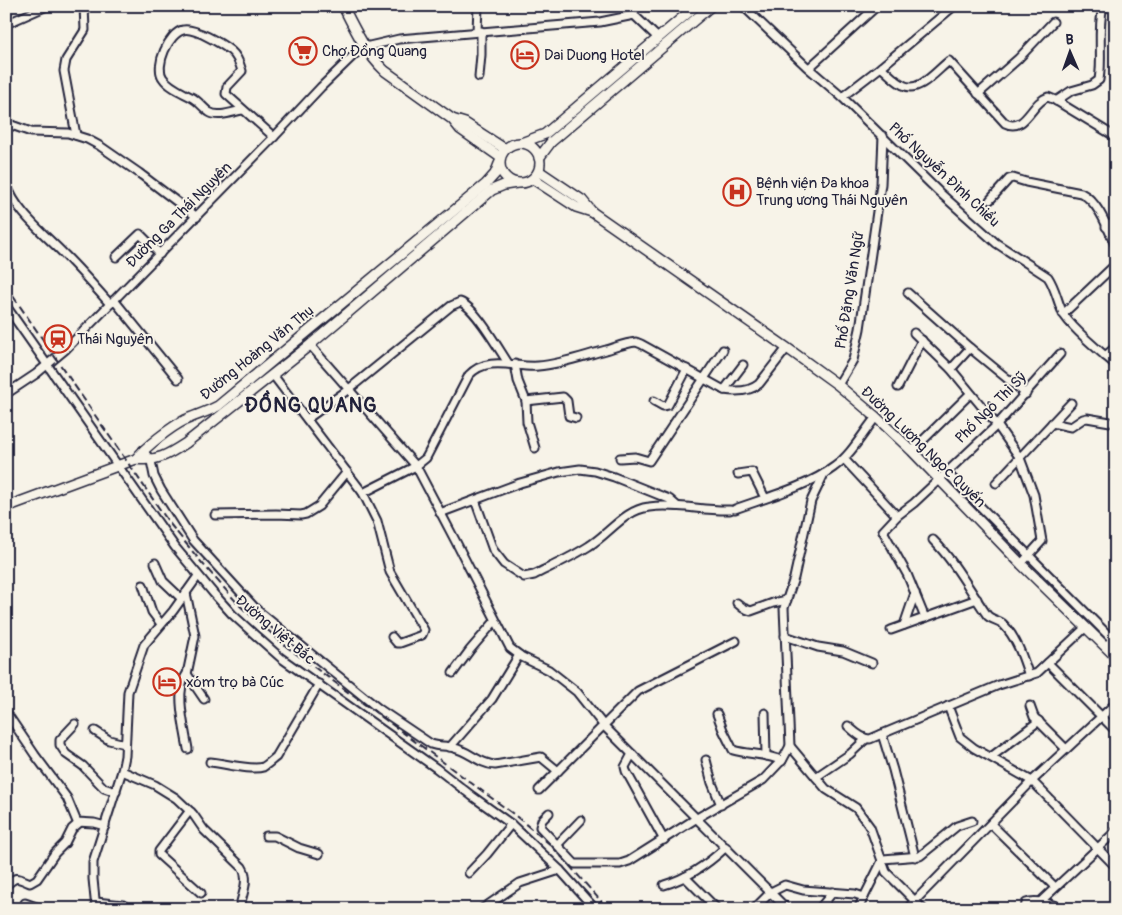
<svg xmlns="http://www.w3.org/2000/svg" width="1122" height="915" viewBox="0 0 1122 915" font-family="Pangolin,sans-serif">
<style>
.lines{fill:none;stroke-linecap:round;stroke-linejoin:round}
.minor-casing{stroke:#22223b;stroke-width:11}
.major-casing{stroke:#22223b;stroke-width:12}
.minor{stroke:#f7f3e8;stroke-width:7}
.major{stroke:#f7f3e8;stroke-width:9}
.rail{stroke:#22223b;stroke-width:2;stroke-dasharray:8 4;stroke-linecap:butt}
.labels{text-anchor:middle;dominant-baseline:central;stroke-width:4;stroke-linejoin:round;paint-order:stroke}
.poi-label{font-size:15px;fill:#22223b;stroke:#f7f3e8;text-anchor:start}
.street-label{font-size:15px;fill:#22223b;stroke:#f7f3e8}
.district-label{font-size:20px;font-weight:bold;letter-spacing:1px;fill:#22223b;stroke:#f7f3e8}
</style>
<rect width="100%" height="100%" fill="#f7f3e8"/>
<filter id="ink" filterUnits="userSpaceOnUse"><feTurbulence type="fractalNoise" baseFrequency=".02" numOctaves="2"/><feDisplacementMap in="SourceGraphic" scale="10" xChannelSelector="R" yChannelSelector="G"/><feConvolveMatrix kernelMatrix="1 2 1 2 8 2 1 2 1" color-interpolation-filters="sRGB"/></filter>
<g filter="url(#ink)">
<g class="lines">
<g class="minor-casing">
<g id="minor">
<path d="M743 6 806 66 842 97 939 192 996 243 1048 277C1056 289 1057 301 1063 313 1069 326 1104 355 1116 365"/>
<polyline points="6,24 47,6"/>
<polyline points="477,31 478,6"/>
<path d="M881 67C888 73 895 81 903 85 919 94 937 70 949 61L1005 123C1026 133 1031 102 1048 97L1055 100 1116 137"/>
<polyline points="809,68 877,6"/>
<polyline points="479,77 481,55 481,31"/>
<polyline points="978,94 1018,59 1053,22"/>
<polyline points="842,97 881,67 954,6"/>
<path d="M1056 101 1071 91 1092 85 1099 80C1103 56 1097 31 1103 6"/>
<path d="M242 110C232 112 218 118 209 112 202 107 199 101 191 97 182 92 169 87 163 78 154 66 169 33 183 30 194 27 222 44 231 51 237 56 240 64 242 71L227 87 226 94 274 137"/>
<polyline points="6,123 31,132 68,133 87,139 100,146 139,173 197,217"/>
<polyline points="76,135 64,71 66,60 85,30 84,6"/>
<path d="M6 183C16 213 44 233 65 255 81 271 95 287 110 304"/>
<path d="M990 200 1009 179 1013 178 1026 182 1081 193C1099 202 1108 229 1116 247"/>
<polyline points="1106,227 1116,221"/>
<polyline points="116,257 140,234 160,254"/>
<polyline points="908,293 970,348 1026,394"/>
<polyline points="114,300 178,379"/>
<polyline points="6,306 175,547 214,594 232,614 254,634 281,658 436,768 472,796 511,824 560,870 595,909"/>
<polyline points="1063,314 1116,264"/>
<polyline points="914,333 951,369 997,425 1020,458 1034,495 1042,541 1021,564"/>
<polyline points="310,345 416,466 456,542 510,648 522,657 549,670 577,692 604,726 787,909"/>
<polyline points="1105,356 1116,347"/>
<polyline points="515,364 518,381 526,401 527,422 535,448"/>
<polyline points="951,369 970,348"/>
<polyline points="273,375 363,493 377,521 390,572 424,630 422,635 400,643 397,643 392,637"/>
<polyline points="838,385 853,360 860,329 881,184 883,136"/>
<polyline points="898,387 922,340"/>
<polyline points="724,390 743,365"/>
<polyline points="6,394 36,374 66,349 274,137 321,87 355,54 365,47 399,39 600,22 634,15 658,38"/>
<polyline points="526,401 563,397 567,401 569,416 576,418"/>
<polyline points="654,401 663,406 668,405 687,369"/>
<path d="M307 419 349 389 451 306 460 302C475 307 498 348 508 363"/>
<polyline points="1052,423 1071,427 1083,419 1087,418 1116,423"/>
<path d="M143 450 151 461 154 476 161 490 193 540 257 610 379 709 431 744C439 747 446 745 454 748 469 751 479 764 495 765L541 757 558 771"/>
<polyline points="912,451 970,394"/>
<polyline points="620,458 635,457 649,461 723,350"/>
<polyline points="844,459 897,516"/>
<polyline points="946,472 1116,643"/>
<polyline points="738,474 752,472 765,498"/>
<polyline points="824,474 811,501 794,578 784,608 790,746 826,789 856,808 870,827 886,872 923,909"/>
<polyline points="996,483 1071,403"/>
<path d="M363 493 416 466 426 458 469 375C488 355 515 368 538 366 562 364 583 356 606 350 616 347 626 343 636 342L641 344 724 390C736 392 749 392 759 384L787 348"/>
<path d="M475 500 493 550 504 564 524 577 534 575C552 566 572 557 589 546 609 534 624 510 649 507 676 503 703 511 730 510"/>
<path d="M735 509C765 498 809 486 834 467 851 455 863 433 876 417"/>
<polyline points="440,513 520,483 559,472 580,469 595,471 614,477 669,499 677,506"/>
<polyline points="215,515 276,514 301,515 306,514 319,506 347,472"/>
<path d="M933 540C955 562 969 589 987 615 991 620 999 620 1003 624 1017 638 1023 658 1029 676"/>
<polyline points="155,563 163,581 182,599"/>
<polyline points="143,585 152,612 161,624"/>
<polyline points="186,593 195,636 187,674 204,699"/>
<polyline points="737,603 743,608 751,611 773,603 787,600"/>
<polyline points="925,618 907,574 883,531 897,516 914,503 997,425 1060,354"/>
<polyline points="904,625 915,593"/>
<polyline points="891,630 977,599"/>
<polyline points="785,636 818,647 843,651 872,663"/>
<polyline points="1106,647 1116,634"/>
<polyline points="1048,663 1116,731"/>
<polyline points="453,673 470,650 495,621"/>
<path d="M187 674C174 689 185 730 188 749"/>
<polyline points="948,706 960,737 974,748 1032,781 1116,867"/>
<polyline points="1030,706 1034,717 1066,749"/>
<polyline points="6,712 35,755 67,798 77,822 94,823 105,826"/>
<polyline points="765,713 766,756"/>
<path d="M717 714 723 730 733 750C749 755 768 753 782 761"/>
<polyline points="75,724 60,740 60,745 66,754 83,766 104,788 116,792"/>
<path d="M848 726C854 731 861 739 870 739L999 685 1037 673 1086 627"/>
<polyline points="95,731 109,740 125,744"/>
<polyline points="882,734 893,770 915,857"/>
<polyline points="450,747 492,699 519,655"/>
<polyline points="632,754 625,767 626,771 664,840"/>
<polyline points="991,757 1039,721"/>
<polyline points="706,760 712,783 721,805"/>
<path d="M210 762C223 763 252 771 263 767 267 765 272 760 276 757L319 684"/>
<path d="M122 771 155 785 176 798 193 814 204 830 242 867C250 879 242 896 239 909"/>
<polyline points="816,777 850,754 866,739"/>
<polyline points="539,790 638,691 736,641"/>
<polyline points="191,812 188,813 159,851 159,855 201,893"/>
<polyline points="549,813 542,820 540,827 575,864 620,864 629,861 697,818 763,780 783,759 790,746"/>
<polyline points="991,824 1055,887"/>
<polyline points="266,836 275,836 299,848 319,854"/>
<polyline points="557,845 581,820"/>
<polyline points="469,873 487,854 511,824"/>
<polyline points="685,877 717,909"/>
<path d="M6 885C18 875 17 878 30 883L37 879 55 853 65 843 72 829 79 823"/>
<path d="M664 885C688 878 708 864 726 847"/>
<polyline points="96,902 123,905 129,909"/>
<polyline points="25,903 42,909"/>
<polyline points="1039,903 1116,831"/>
<polyline points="96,909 93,879 93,862 122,771 125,756 128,692 144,645 173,611 198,576"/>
<polyline points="482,909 520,883 560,870"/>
<polyline points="754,909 771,892 785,885 803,890 855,894 864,897"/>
<polyline points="819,909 833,892"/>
<polyline points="858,909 883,859 920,856 957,826 972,821"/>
<polyline points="907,909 1032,781 1116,703"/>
<path d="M1025 909 1026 903C1036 899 1053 904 1063 909"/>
</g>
</g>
<g class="major-casing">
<g id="major">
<path d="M343 6C355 30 366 53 385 71L452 119 460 129 500 157"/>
<polyline points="452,119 465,123 505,149"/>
<circle cx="520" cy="163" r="20"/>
<polyline points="521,143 545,134 696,6"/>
<polyline points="539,158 551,142 711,6"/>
<polyline points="539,171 582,200 592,212 787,348 838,385 876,417 912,451 1021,564 1116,657"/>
<polyline points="533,179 576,207 592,212"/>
<path d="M136 459C157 462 169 454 186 443L310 345 492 190 504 185 517 183"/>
<path d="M6 507 136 459C145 447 171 427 185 420 196 415 207 412 218 406L486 184 495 174 499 164"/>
</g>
</g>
<use href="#minor" class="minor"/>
<use href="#major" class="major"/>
<polyline class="rail" points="6,286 170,524 202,563 239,605 287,647 512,813 551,845 608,909"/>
</g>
</g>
<defs>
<g id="supermarket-ring" transform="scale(1.4375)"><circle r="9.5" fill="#f7f3e8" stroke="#c8321e" stroke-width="1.5"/><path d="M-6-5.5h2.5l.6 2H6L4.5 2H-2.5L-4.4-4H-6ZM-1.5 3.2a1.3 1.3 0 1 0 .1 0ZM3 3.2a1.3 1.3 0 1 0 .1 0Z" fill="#c8321e"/></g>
<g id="hotel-ring" transform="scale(1.4375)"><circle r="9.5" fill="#f7f3e8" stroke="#c8321e" stroke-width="1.5"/><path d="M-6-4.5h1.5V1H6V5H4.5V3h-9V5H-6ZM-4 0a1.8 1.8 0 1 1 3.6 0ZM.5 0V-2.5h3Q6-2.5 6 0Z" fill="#c8321e"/></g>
<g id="hospital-ring" transform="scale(1.4375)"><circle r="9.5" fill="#f7f3e8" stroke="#c8321e" stroke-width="1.5"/><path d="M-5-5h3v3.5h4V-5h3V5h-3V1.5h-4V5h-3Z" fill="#c8321e"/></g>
<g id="station-ring" transform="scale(1.4375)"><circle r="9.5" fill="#f7f3e8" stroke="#c8321e" stroke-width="1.5"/><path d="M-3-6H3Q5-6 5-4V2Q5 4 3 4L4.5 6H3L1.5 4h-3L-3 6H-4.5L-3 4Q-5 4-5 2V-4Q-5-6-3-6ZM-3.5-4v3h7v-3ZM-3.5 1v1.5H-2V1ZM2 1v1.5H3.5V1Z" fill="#c8321e"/></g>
</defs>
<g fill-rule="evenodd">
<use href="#supermarket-ring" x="303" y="51"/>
<use href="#hotel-ring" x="525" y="55"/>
<use href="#hospital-ring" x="737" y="192"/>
<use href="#station-ring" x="58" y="339"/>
<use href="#hotel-ring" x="167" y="682"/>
</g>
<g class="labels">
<g class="poi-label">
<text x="322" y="51">Chợ Đồng Quang</text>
<text x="544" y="55">Dai Duong Hotel</text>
<text x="756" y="183">Bệnh viện Đa khoa<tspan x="756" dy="17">Trung ương Thái Nguyên</tspan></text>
<text x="77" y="339">Thái Nguyên</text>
<text x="186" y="682">xóm trọ bà Cúc</text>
</g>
<g class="street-label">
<text transform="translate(944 175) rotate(43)">Phố Nguyễn Đình Chiểu</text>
<text transform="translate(179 215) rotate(-45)">Đường Ga Thái Nguyên</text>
<text transform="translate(850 290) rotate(-81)">Phố Đặng Văn Ngữ</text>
<text transform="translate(257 353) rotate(-39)">Đường Hoàng Văn Thụ</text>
<text transform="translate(991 408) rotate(-45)">Phố Ngô Thì Sỹ</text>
<text transform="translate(923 447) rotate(44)">Đường Lương Ngọc Quyến</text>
<text transform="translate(275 630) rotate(40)">Đường Việt Bắc</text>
</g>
<g class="district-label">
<text x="311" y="405">ĐỒNG QUANG</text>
</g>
</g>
<rect width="1122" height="915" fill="none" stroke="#f7f3e8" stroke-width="25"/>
<rect x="12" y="12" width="1097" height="890" fill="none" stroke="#22223b" stroke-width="2" filter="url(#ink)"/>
<g transform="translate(1070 52) rotate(358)" stroke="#f7f3e8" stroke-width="4" paint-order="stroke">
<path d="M0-4L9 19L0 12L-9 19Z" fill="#22223b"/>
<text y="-8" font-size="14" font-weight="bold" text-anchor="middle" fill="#22223b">B</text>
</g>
</svg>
